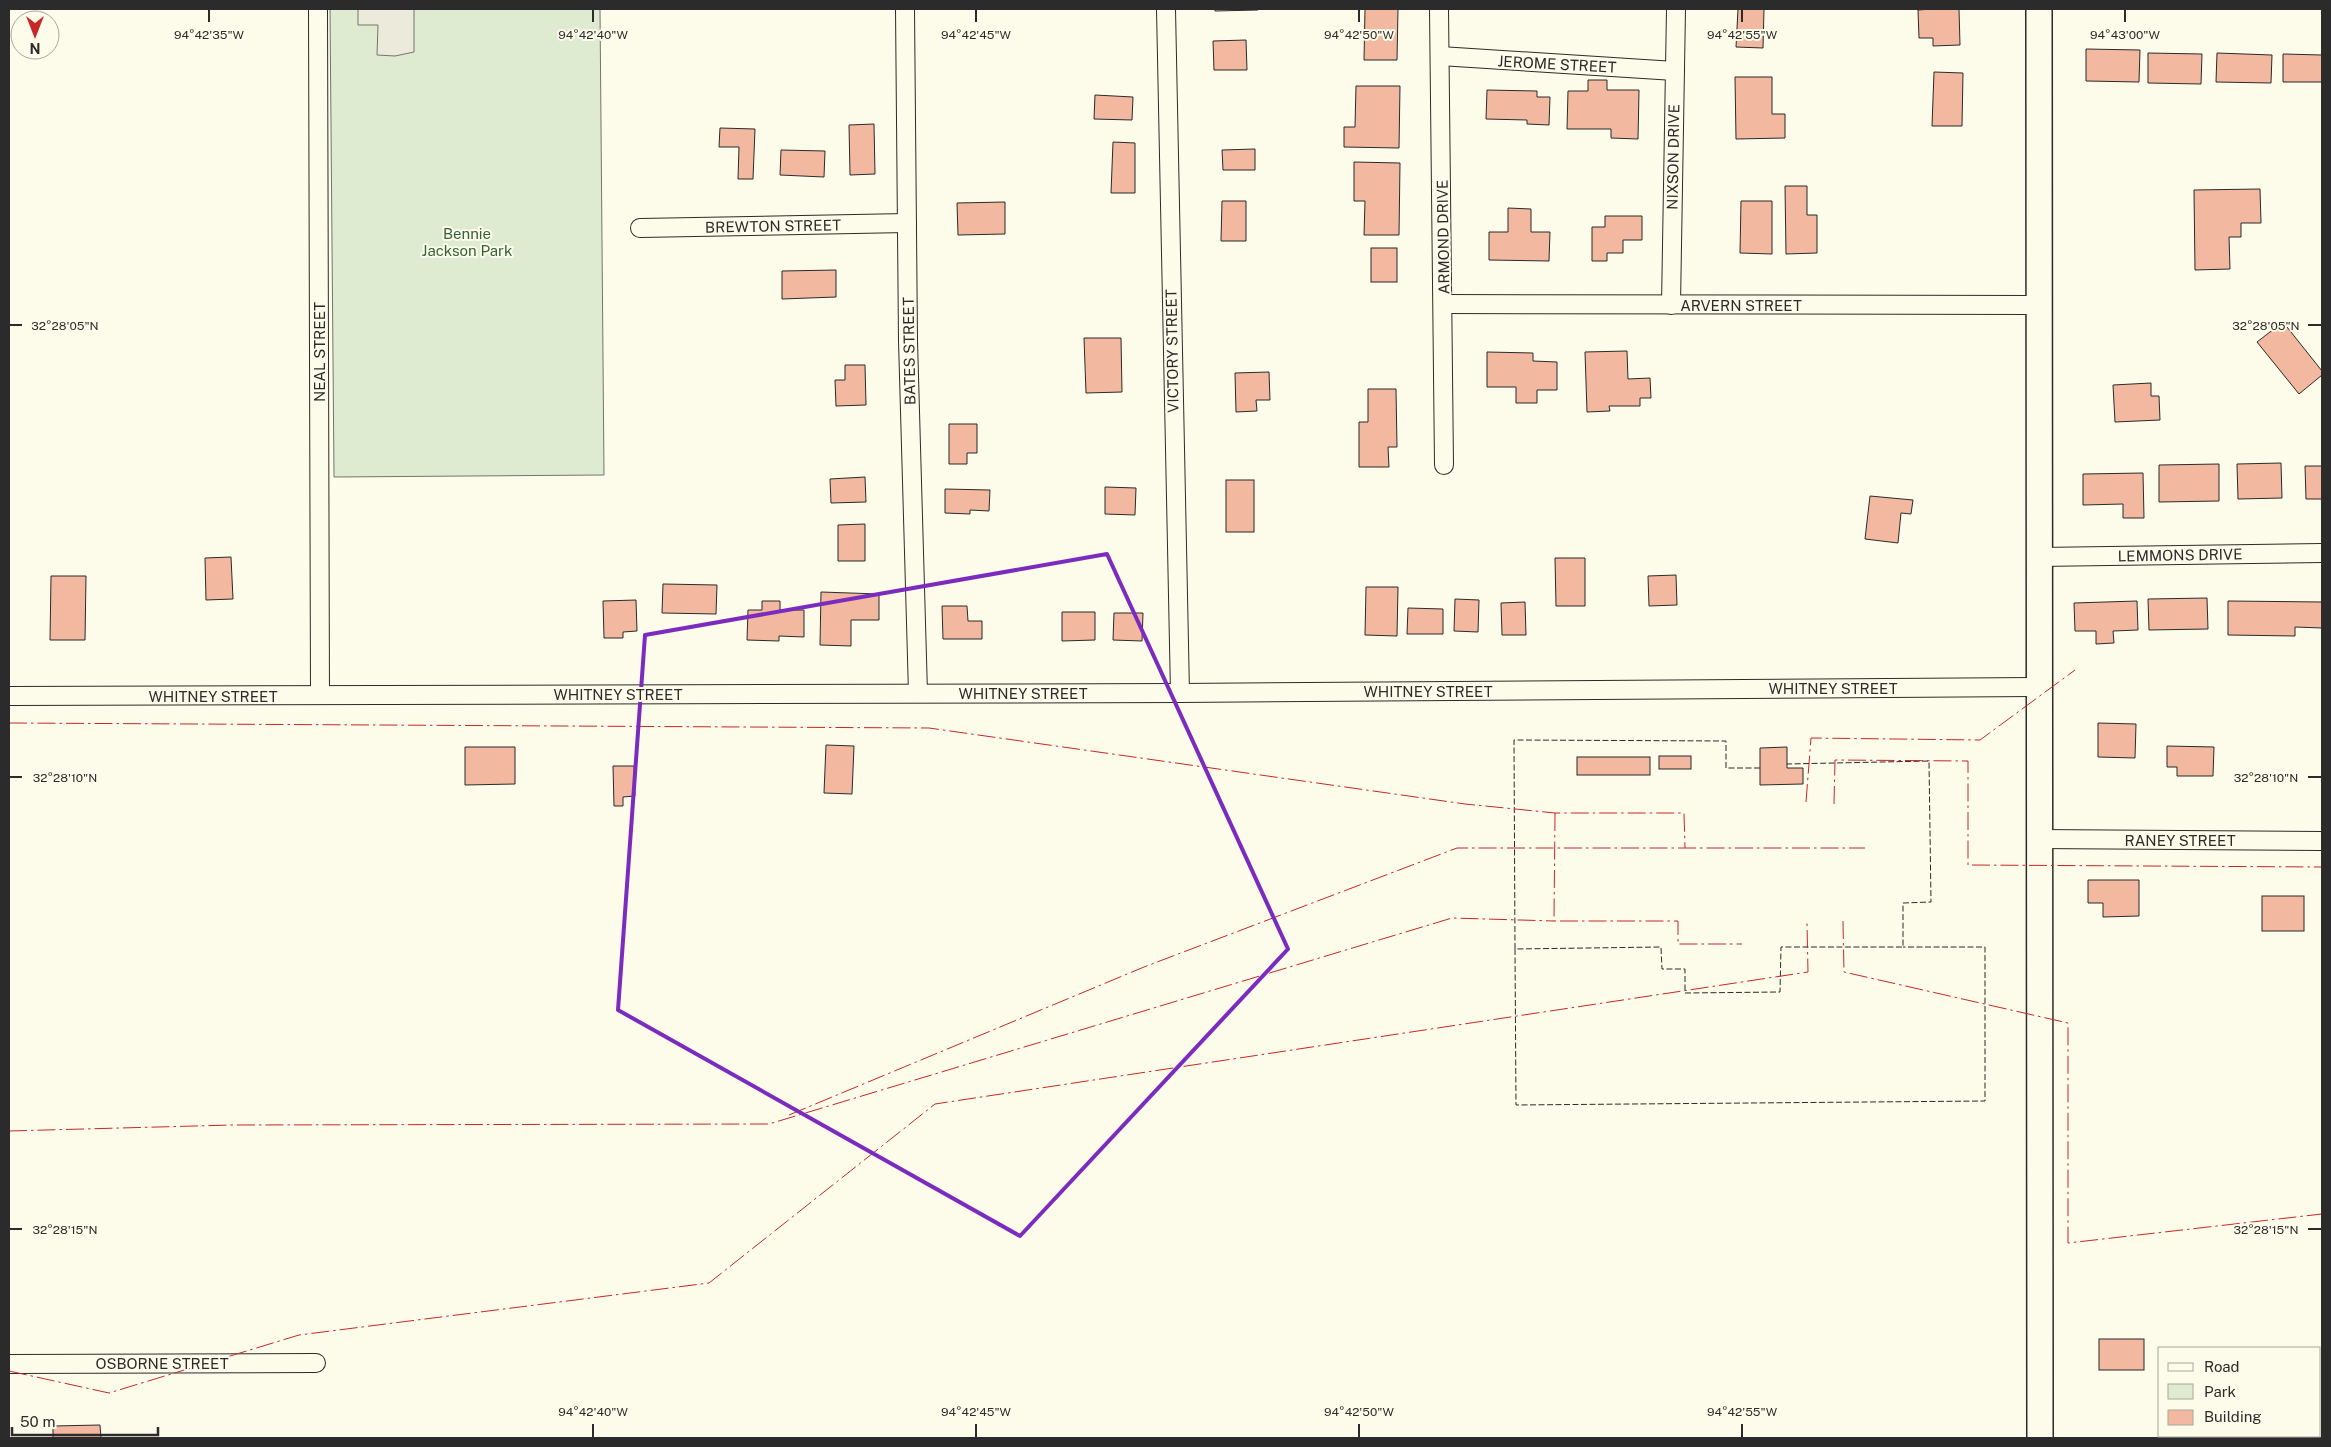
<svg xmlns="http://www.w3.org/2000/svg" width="2331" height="1447" viewBox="0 0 2331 1447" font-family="'Public Sans',sans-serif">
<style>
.green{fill:#deebd1;stroke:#74746e}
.parking{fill:#eceadb;stroke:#74746e}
.building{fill:#f2b8a0;stroke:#2b2b2b}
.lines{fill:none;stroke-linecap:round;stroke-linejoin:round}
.street-casing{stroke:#2b2b2b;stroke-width:20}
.secondary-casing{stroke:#2b2b2b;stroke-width:28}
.street{stroke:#fdfbea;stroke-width:18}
.secondary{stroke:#fdfbea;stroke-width:25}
.fence{stroke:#2b2b2b;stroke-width:1;stroke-dasharray:6 2.5;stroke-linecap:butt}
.power{stroke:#c62828;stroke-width:1;stroke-dasharray:18 4 2.5 4;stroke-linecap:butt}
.marked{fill:none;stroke:#7b2cbf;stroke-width:4;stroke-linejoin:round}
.ticks{fill:none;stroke:#2b2b2b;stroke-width:2}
.labels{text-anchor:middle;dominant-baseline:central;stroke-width:4;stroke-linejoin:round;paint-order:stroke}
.street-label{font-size:15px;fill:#2b2b2b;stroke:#fdfbea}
.park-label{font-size:15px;fill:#34623c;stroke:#fdfbea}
.ticks-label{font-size:12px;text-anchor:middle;fill:#2b2b2b;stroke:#fdfbea;stroke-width:4;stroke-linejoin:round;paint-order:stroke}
</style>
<rect width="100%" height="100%" fill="#fdfbea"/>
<polygon class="green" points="330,9 600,9 604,475 334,477"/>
<polygon class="parking" points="358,9 414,9 414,52 395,56 377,55 378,25 358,25"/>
<g class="building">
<polygon points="1215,9 1258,9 1258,10 1215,11"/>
<polygon points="1365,9 1398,9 1397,60 1364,60"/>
<polygon points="1738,9 1764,9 1763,48 1736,47"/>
<polygon points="1933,9 1959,9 1960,45 1933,46 1933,38 1919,38 1918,10"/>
<polygon points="1246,40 1247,70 1214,70 1213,41"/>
<polygon points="2086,49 2140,50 2139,82 2086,81"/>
<polygon points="2148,53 2202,54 2201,84 2148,83"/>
<polygon points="2217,53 2272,55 2271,83 2216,82"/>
<polygon points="2283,54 2322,55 2322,82 2283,82"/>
<polygon points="1934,72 1963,73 1962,126 1932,126"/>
<polygon points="1735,77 1772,77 1772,114 1785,114 1785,138 1736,139"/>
<polygon points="1588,80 1607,80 1607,90 1639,90 1638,139 1611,138 1611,129 1567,129 1568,91 1588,91"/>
<polygon points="1356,86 1400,86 1399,148 1344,147 1344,127 1355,127"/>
<polygon points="1487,90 1537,91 1537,97 1550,97 1549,125 1527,124 1527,120 1486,119"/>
<polygon points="1095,95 1133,97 1132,120 1094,119"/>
<polygon points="874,124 875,174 850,175 849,125"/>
<polygon points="720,128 755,129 753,179 738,179 739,147 719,147"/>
<polygon points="1113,142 1135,143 1135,193 1111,193"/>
<polygon points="1255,149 1255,170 1223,170 1222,150"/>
<polygon points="781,150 825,151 824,177 780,175"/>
<polygon points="1354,162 1400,163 1399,235 1364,235 1365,201 1354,201"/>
<polygon points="1785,186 1807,186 1807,215 1817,215 1817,253 1786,254"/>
<polygon points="2260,189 2261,223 2241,223 2241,237 2229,237 2230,269 2195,270 2194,190"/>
<polygon points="1222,201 1246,201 1246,241 1221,241"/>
<polygon points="1741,201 1772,201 1772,254 1740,253"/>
<polygon points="1005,202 1005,234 958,235 957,203"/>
<polygon points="1508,208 1531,209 1531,232 1550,232 1549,261 1489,260 1489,232 1508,232"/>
<polygon points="1605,216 1642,216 1642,240 1623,240 1623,253 1607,253 1607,261 1592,261 1592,227 1605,227"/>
<rect x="1371" y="248" width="26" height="34"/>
<polygon points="836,270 836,297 782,299 782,271"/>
<polygon points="2283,322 2322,371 2322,375 2299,394 2257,342"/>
<polygon points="1084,338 1121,338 1122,392 1086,393"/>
<polygon points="1627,351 1628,379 1650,378 1651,398 1640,398 1640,406 1609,406 1610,411 1587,412 1585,352"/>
<polygon points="1487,352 1533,353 1533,361 1557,362 1557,390 1537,390 1537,403 1516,403 1516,387 1487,387"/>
<polygon points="845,365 865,365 866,405 836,406 835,380 845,380"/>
<polygon points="1269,372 1270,400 1256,400 1257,411 1236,412 1235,373"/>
<polygon points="2151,383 2151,396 2159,396 2160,420 2115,422 2113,385"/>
<polygon points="1368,389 1396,389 1397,447 1388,447 1389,467 1359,467 1359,422 1368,422"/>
<polygon points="949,424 977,424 977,453 967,453 967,464 949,464"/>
<polygon points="2281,463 2282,498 2238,499 2237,464"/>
<polygon points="2219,464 2219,501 2159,502 2159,465"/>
<polygon points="2305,466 2322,466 2322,499 2306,499"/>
<polygon points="2143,473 2144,518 2123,518 2123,504 2083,505 2083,474"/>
<polygon points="865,477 866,502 831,503 830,479"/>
<rect x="1226" y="480" width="28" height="52"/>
<polygon points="1105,487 1136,488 1135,515 1105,514"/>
<polygon points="945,489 990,490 989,511 970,510 970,514 945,513"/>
<polygon points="1870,496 1913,500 1911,514 1901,513 1898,543 1865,539"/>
<polygon points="865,524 865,561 838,561 838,525"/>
<polygon points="231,557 233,599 206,600 205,558"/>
<polygon points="1555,558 1585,558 1585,606 1556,606"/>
<polygon points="1676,575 1677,605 1649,606 1648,576"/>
<polygon points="51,576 86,576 85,640 50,640"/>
<polygon points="663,584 717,585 716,614 662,613"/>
<polygon points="1366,587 1398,587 1397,636 1365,635"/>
<polygon points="821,592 879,594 879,620 851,620 851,646 820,645"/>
<polygon points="2207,598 2208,629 2149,630 2148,599"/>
<polygon points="1455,599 1479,600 1478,632 1454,631"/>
<polygon points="636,600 637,631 623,632 623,638 604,638 603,601"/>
<polygon points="762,601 780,601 780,610 804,610 804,637 779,636 779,641 747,640 748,610 762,610"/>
<polygon points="2137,601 2138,630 2113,631 2114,643 2096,644 2096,631 2075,631 2074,603"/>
<polygon points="2228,601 2322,602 2322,628 2295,627 2295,636 2228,635"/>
<polygon points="1525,602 1526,635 1502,635 1501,603"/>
<polygon points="942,606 967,606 968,621 982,621 982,639 943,639"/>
<polygon points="1408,608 1443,609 1443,634 1407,634"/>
<polygon points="1062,612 1095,612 1095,640 1062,641"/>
<polygon points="1114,613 1143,613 1142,641 1113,640"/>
<polygon points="2098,723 2136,724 2135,758 2098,757"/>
<polygon points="826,745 854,746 852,794 824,793"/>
<polygon points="2167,746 2214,747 2213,776 2177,776 2177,767 2167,767"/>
<polygon points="465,747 515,747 515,784 465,785"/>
<polygon points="1787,747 1787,768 1803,768 1803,784 1760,785 1760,748"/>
<rect x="1659" y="756" width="32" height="13"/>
<rect x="1577" y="757" width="73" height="18"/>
<polygon points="613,766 634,766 635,796 623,797 623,806 614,806"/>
<polygon points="2088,880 2139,880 2139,916 2103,917 2103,903 2088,903"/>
<rect x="2262" y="896" width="42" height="35"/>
<rect x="2099" y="1339" width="45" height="31"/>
<polygon points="100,1425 101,1438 53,1438 53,1426"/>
</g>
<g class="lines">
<g class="street-casing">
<g id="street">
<polyline points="318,9 320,695"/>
<polyline points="905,9 908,341 918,693"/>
<polyline points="1166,9 1180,693"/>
<polyline points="1439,9 1444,465"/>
<polyline points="1440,56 1675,71"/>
<polyline points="640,228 907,223"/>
<polyline points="1444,304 2038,305"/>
<polyline points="1671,305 1676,9"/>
<polyline points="2038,557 2322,553"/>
<polyline points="9,696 1180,693 2038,687"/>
<polyline points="2038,839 2322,841"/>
<polyline points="9,1364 316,1363"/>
</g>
</g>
<g class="secondary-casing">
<polyline id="secondary" points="2039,9 2040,1438"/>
</g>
<use href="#street" class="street"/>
<use href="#secondary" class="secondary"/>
<g class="fence">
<polyline points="1760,768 1726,768 1726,741 1514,740 1515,949 1661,947 1662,969 1685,969 1685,993 1780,992 1781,947 1903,947 1903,903 1931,902 1929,761 1787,764"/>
<polyline points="1515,949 1516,1105 1985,1101 1985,947 1903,947"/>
</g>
<g class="power">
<polyline points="9,723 929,728 1465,804 1555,813 1684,813 1685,848"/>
<polyline points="1806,802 1811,738 1980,740 2075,670"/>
<polyline points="1834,804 1835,760 1968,761 1968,865 2322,867"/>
<polyline points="1555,813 1554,921 1678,921 1678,944 1742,944"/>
<polyline points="1843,921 1844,972 2068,1023 2068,1243 2322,1214"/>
<polyline points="789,1115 1144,967 1457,848 1865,848"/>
<polyline points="9,1131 232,1125 769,1124 1452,918 1554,921"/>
<polyline points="9,1371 109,1393 299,1335 709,1283 935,1104 1808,972 1807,923"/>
</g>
</g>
<path class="marked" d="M1107 554 1288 949 1020 1236 618 1010 645 635Z"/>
<path class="ticks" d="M209 10V22M593 10V22M976 10V22M1359 10V22M1742 10V22M2125 10V22M10 325H22M2308 325H2321M10 777H22M2308 777H2321M10 1229H22M2308 1229H2321M593 1424V1437M976 1424V1437M1359 1424V1437M1742 1424V1437"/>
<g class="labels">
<g class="street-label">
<text transform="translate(1557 64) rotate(3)">JEROME STREET</text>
<text transform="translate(1673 157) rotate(-89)">NIXSON DRIVE</text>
<text transform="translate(773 226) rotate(-1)">BREWTON STREET</text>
<text transform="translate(1443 237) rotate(-91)">ARMOND DRIVE</text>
<text x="1741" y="305">ARVERN STREET</text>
<text transform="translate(909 351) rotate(-91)">BATES STREET</text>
<text transform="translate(1172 351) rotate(-91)">VICTORY STREET</text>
<text transform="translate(319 352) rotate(-90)">NEAL STREET</text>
<text transform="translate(2180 555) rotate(-1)">LEMMONS DRIVE</text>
<text x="1833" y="688">WHITNEY STREET</text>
<text x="1428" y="691">WHITNEY STREET</text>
<text x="1023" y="693">WHITNEY STREET</text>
<text x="618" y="694">WHITNEY STREET</text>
<text x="213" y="696">WHITNEY STREET</text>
<text x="2180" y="840">RANEY STREET</text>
<text x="162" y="1363">OSBORNE STREET</text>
</g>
<g class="park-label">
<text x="467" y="233">Bennie<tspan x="467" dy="17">Jackson Park</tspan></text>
</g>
</g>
<g class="ticks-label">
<text x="209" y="39">94°42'35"W</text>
<text x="593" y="39">94°42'40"W</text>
<text x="976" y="39">94°42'45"W</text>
<text x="1359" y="39">94°42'50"W</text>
<text x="1742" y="39">94°42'55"W</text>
<text x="2125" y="39">94°43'00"W</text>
<text x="2266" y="330">32°28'05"N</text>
<text x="65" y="330">32°28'05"N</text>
<text x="2266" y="782">32°28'10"N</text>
<text x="65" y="782">32°28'10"N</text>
<text x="2266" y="1234">32°28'15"N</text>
<text x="65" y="1234">32°28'15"N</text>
<text x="593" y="1416">94°42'40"W</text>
<text x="976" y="1416">94°42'45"W</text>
<text x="1359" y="1416">94°42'50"W</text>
<text x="1742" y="1416">94°42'55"W</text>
</g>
<rect width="2331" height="1447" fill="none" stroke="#2b2b2b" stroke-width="20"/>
<rect x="2158" y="1347" width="162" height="90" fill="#fdfbea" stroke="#a9a89e"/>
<rect x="2168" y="1363" width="25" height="8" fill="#fdfbea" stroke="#a9a89e"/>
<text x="2204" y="1372" font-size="15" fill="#2b2b2b">Road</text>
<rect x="2168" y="1384" width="25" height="15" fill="#deebd1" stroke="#a9a89e"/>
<text x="2204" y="1397" font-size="15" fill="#2b2b2b">Park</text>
<rect x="2168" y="1410" width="25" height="15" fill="#f2b8a0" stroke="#a9a89e"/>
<text x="2204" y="1422" font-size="15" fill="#2b2b2b">Building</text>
<g transform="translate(35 35) rotate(180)"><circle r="24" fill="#fdfbea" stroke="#a9a89e"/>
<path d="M0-4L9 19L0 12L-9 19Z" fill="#c62828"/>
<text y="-8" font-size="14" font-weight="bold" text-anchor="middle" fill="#2b2b2b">N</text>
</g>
<path d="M12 1427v8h146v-8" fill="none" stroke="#2b2b2b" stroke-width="2.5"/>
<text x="20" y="1427" font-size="15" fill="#2b2b2b" stroke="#fdfbea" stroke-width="4" paint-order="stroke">50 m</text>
</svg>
